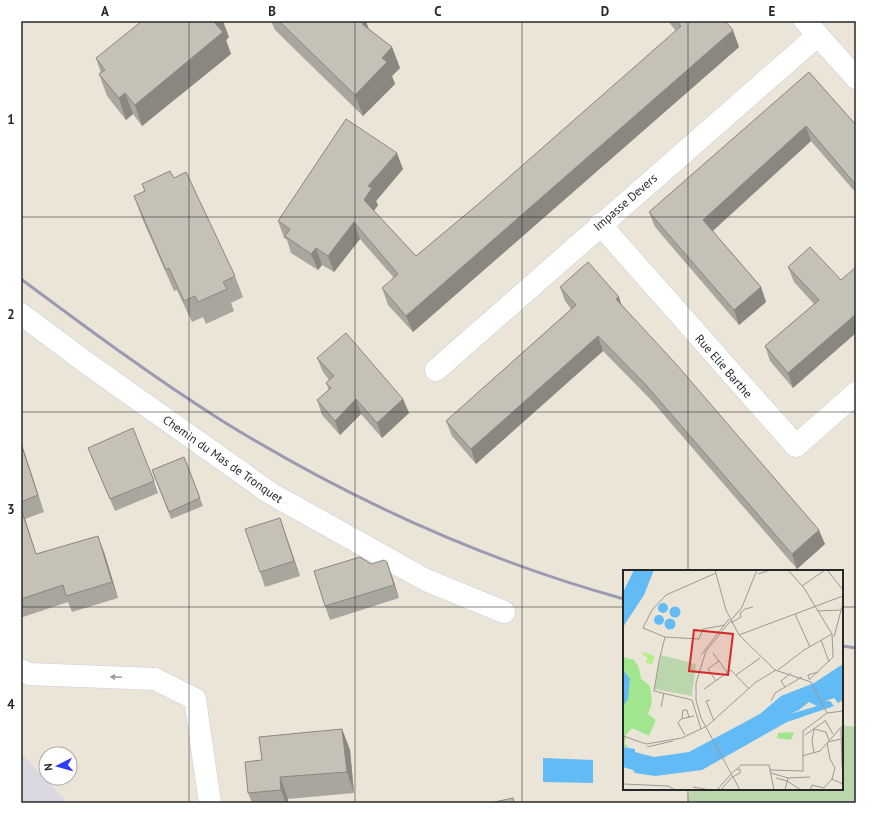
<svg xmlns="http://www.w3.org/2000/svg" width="877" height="824" viewBox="0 0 877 824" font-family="'PT Sans',sans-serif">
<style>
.industrial{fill:#dcd8e2}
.cemetery{fill:#bbd6ad}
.water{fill:#62bbf4}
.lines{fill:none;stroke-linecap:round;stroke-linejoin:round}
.minor-casing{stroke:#cccde1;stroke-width:23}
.minor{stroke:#fff;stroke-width:22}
.rail{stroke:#9a9ab3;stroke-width:3}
.wall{fill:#a9a69d}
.shaded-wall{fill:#8a8780}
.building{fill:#c5c1b7;stroke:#8a8780}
.oneway{fill:#9e9e9e}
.grid{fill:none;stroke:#272727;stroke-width:1;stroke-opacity:0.55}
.labels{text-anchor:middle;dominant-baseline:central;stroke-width:3.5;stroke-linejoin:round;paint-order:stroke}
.street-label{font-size:12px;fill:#272727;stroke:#fff}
.inset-road{fill:none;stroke:#9d9991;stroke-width:1}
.view{fill:#d62828;fill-opacity:0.15;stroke:#d62828;stroke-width:2}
.inset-edge{fill:none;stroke:#272727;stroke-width:2}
.neatline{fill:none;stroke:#272727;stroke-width:1.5}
.grid-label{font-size:13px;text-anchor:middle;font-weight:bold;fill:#272727}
</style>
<rect width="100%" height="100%" fill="#ebe5d7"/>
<polygon class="industrial" points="21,753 68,803 21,803"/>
<polygon class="cemetery" points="842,725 856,727 856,803 688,803 690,789 842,789"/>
<polygon class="water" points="543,758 593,760 593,783 543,782"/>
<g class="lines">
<g class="minor-casing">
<g id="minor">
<polyline points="805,21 856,78"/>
<polyline points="600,224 796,446 856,393"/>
<polyline points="21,314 88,364 270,493 426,580 504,612"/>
<polyline points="436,370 817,36"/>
<polyline points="21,670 29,674 155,679 195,699 210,803"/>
</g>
</g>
<use href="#minor" class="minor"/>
<g class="rail">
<path d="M21 279C87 328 154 378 224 422 349 499 483 560 624 599"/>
<polyline points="842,646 856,648"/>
</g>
</g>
<g class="wall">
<polygon points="271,21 365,21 369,29 392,47 400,68 392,76 395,84 363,116 275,30"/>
<polygon points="668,21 725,21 739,47 413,332 388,305 382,288 394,278 360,239 334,272 322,265 318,270 291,253 287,240 284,238 278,221 403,169 376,201 378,205 374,211 416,256 483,200 676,31"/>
<polygon points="229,37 226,40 231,54 142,126 133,114 126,120 107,96 99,74 101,73 96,58"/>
<polygon points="809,72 856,125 856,193 811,141 713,231 761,287 766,302 739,325 655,227 649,212"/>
<polygon points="174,178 235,276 243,297 231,303 234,311 206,324 203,317 192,322 177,290 174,291 142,218 134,196"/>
<polygon points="788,267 841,280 793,388 770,361 765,346 814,304 794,282"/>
<polygon points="560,287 622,305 825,544 797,569 651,400 603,351 476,464 452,436 446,421 571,309 565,301"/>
<polygon points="317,358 403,399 409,413 382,438 361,414 340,435 322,415 317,400 329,390 326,383 329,380 323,372"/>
<polygon points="21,442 44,512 25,519 36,554 104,552 118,598 72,612 68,602 23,617 21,612"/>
<polygon points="88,448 154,481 158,493 115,511 93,460"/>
<polygon points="184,457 203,506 171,519 152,470"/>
<polygon points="280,518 300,576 265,587 260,572"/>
<polygon points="392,576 399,598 330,620 325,606"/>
<polygon points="342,729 350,750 354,793 288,799 288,803 252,803 248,793 262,760"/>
</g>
<g class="shaded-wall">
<polygon points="215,21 223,21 229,37 226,40 231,54 142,126 135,105"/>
<polygon points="366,21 373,42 362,24"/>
<polygon points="733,30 739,47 413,332 406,316"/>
<polygon points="392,47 400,68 392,76 395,84 363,116 355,95 382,58"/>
<polygon points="125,93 133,114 126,120 119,98"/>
<polygon points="806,126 811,141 709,234 703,220"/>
<polygon points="397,153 403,169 376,201 378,205 370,216 364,200 368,186"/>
<polygon points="354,222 360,239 334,272 328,256"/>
<polygon points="316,248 322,265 318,270 311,254"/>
<polygon points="761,287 766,302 739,325 734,310"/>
<polygon points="619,297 624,312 616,299"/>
<polygon points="856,314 856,333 793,388 788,373"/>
<polygon points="598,336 603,351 476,464 471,449"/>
<polygon points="356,399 361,414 340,435 335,421"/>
<polygon points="403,399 409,413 382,438 377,423"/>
<polygon points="21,442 44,512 21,444"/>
<polygon points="21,509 25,519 41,570 36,554"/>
<polygon points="280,518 285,533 300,576 294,561"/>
<polygon points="819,530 825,544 797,569 792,554"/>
<polygon points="98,536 104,552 118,598 112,582"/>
<polygon points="387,562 392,576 399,598 394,585"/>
<polygon points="342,729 350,750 354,793 347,772"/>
<polygon points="280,777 288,799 288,803 286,803 281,790"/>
</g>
<g class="building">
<polygon points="142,21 215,21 214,22 223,32 135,105 125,93 119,98 99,74 105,70 96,58"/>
<polygon points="279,21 365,21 362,24 392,47 382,58 387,62 355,95"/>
<polygon points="676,21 725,21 733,30 406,316 382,288 398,274 354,222 328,256 316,248 311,254 285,236 290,229 278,221 346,119 397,153 368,186 372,188 364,200 416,256 483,200 681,26"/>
<polygon points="809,72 856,125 856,185 806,126 703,220 761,287 734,310 649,212"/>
<polygon points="170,171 174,178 186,172 235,276 223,282 227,289 198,302 195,296 184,301 169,268 166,270 134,196 145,191 142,184"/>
<polygon points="810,247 841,280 856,267 856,314 788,373 765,346 819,300 788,267"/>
<polygon points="588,262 619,297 616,299 676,364 819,530 792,554 646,385 598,336 471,449 446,421 576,305 560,287"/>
<polygon points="346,333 403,399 377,423 356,399 335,421 317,400 331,388 326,383 334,376 317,358"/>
<polygon points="133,428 154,481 110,499 88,448"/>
<polygon points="21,444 38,495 21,502"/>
<polygon points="184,457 200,498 169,512 152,470"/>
<polygon points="21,509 36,554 98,536 112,582 66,596 63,585 21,599"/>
<polygon points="280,518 294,561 260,572 245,529"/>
<polygon points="360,557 371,564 384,560 387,562 394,585 325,606 314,571"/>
<polygon points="342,729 347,772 280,777 281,790 248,793 245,762 262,760 259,737"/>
<polygon points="513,798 514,803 490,803"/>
</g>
<defs><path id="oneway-solid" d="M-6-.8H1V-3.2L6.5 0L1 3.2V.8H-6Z"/></defs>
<use class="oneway" href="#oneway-solid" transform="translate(116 677) rotate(-178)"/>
<path class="grid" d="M189 21V803M355 21V803M522 21V803M688 21V571M21 217H856M21 412H856M21 607H624M842 607H856M688 789V803"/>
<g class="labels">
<g class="street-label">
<text transform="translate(625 202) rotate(-41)">Impasse Devers</text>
<text transform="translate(724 366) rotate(49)">Rue Elie Barthe</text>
<text transform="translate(223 459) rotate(35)">Chemin du Mas de Tronquet</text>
</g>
</g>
<g transform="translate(623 570)">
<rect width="220" height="220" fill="#ebe5d7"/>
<path d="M0 87 11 90 16 98 18 109 27 116 29 133 25 144 33 150 26 166 9 158 3 165 2 174 6 177H0ZM171 162 168 170 154 168 155 163Z" fill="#a1e58f"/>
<path d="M38 85 73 94 69 126 31 119Z" fill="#bbd6ad"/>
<path d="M22 82 32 87 29 94 23 93 24 88 19 84Z" fill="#b6ee8a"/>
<path d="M11 0H31L21 25 0 57V22ZM35 38a5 5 0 1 1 10 0a5 5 0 1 1-10 0ZM46.5 42a5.5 5.5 0 1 1 11 0a5.5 5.5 0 1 1-11 0ZM31 50a5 5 0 1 1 10 0a5 5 0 1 1-10 0ZM41.5 54a5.5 5.5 0 1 1 11 0a5.5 5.5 0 1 1-11 0ZM220 94V130L215 133 211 128 202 131H207L211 136 164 152 79 200 32 206 12 203 10 200 0 197V177L12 179V182L31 187 66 182 137 144 158 126 191 113ZM186 132 194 136 167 144 176 140ZM0 100 7 109 5 129 0 136Z" fill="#62bbf4" fill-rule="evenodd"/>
<path class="inset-road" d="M92 0 103 40 116 65 152 100 188 112 204 143M165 0 181 18 209 64 210 87 186 110M204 0 220 20M135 4 147 0M179 16 202 0M195 41 218 40M172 44 187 77M108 53 118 47 117 43 122 39 130 37M116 65 220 26M42 67 20 58 29 40 43 25 93 3M211 67 220 33M198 70 206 92M90 83 104 102M78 85 106 49M155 100 181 80 209 64M113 105 137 88M186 109 185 105 195 102M93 111 85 99 96 91M162 117 158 111 168 103M81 119 108 100 126 119M87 130 83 131 91 151M148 131 152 123 179 107M38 137 41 123M204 143 220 141M59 149 60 140H64L66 148M202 150 210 164M83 157 133 112 153 100M218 158 219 197M78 159 69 130 31 121 36 91 42 67 76 69 80 59 102 55M62 165 55 153 58 149 71 146M182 165 202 151M0 166 23 174 59 168 82 157M205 172 218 169M204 173 207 189 212 198M24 177 50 171M191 183 189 171 191 159 203 162 206 170M179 186 197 181 220 155M147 200 180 201V161L204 143M109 203 118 195H146L151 220M148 203 165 208M153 208 164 211 178 220M209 209 220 214M0 214 45 216 52 220M70 217 87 220M201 218 209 209 212 198M94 220 108 204M98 220 108 208 117 203V199L114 200M117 220 78 148 73 130V113L83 81 119 37 134 0M162 220 165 208 187 207M187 220 189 215 201 218"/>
<path class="view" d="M71 60 110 64 105 105 66 101Z"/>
<rect width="220" height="220" class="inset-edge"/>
</g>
<rect width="877" height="824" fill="none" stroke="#ffffff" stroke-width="44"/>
<g transform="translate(58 766) rotate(264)"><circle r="19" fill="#ffffff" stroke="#a9a9a9"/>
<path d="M0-3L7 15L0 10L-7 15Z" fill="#2f3bff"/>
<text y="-6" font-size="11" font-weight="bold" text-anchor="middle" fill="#272727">N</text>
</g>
<rect x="22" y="22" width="833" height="780" class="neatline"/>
<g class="grid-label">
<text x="105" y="16">A</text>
<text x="272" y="16">B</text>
<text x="438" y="16">C</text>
<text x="605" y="16">D</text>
<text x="772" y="16">E</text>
<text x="11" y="124">1</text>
<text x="11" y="319">2</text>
<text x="11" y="514">3</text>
<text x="11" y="709">4</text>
</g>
</svg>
